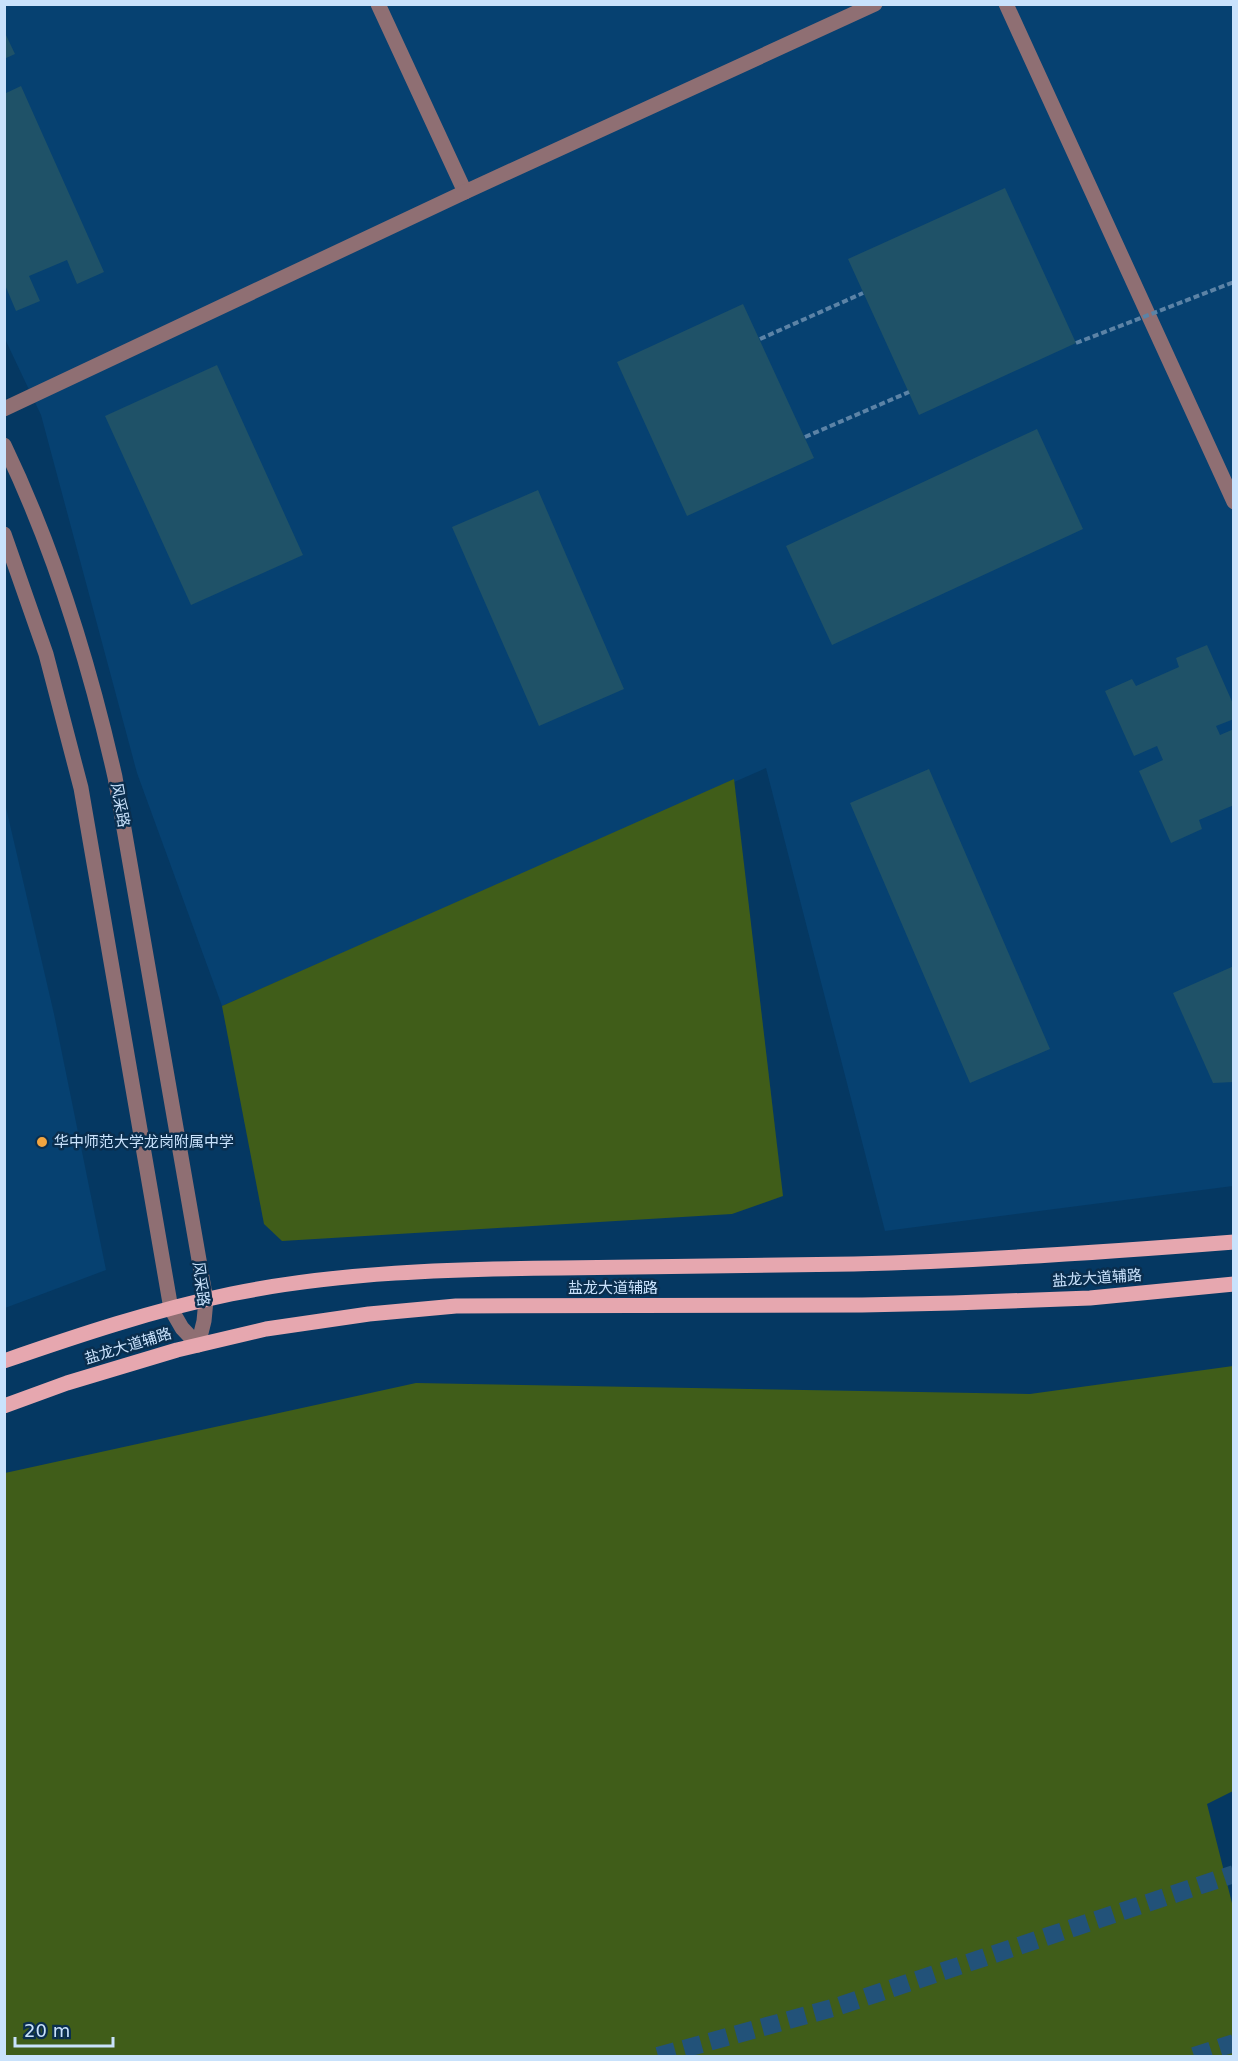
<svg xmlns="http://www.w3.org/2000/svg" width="1238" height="2061" viewBox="0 0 1238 2061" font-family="'DejaVu Sans','Noto Sans SC',sans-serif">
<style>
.built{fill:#064171}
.green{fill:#405d19}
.building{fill:#1f5268}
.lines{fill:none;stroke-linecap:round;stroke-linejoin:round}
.highway-tunnel{stroke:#225279;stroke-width:18;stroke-dasharray:18 9;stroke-linecap:butt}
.path{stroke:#5c83a6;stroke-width:4;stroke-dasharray:6 3;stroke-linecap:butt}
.minor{stroke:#8f6f73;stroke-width:15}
.major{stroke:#e6a7af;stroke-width:15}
.path-bridge{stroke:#5c83a6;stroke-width:4;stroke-dasharray:6 3;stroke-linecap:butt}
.poi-dot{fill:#f2a540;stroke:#0a2e4e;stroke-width:2}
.labels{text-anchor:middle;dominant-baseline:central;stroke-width:5;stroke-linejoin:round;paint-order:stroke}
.street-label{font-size:15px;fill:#c9e2fc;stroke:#0a2e4e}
.poi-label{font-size:15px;fill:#c9e2fc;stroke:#0a2e4e;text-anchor:start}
</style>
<rect width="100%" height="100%" fill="#053862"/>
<g class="built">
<polygon points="5,5 1233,5 1233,1186 885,1231 766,768 222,1006 137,773 41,415 5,339"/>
<polygon points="4,799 54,1014 106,1270 5,1308"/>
</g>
<g class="green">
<polygon points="734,779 783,1196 732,1214 282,1241 264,1224 222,1006"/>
<polygon points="1233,1366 1233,1791 1207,1804 1233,1907 1233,2056 5,2056 5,1473 416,1383 1030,1394"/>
</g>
<g class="building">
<polygon points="4,31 15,54 4,59"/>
<polygon points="21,86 104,272 77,284 67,260 29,276 40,301 16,311 5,285 4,94"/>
<polygon points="1005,188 1076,343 919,415 848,259"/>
<polygon points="743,304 814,458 687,516 617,362"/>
<polygon points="217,365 303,555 191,605 105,416"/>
<polygon points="1037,429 1083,529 832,645 786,546"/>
<polygon points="538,490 624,689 539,726 452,527"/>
<polygon points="1207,645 1234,706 1234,719 1216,726 1220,735 1234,729 1234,805 1199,820 1202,829 1171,843 1139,771 1163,760 1157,746 1134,756 1105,691 1132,679 1136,686 1179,667 1176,658"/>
<polygon points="929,769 1050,1049 970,1083 850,803"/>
<polygon points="1234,966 1234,1082 1213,1083 1173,993"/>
</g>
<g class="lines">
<g class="highway-tunnel">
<polyline points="658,2056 836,2007 1234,1874"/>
<polyline points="1194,2056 1234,2043"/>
</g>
<g class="path">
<polyline points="760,339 863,293"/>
<polyline points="805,437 909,392"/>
</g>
<g class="minor">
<polyline points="378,4 465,192"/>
<polyline points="1006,4 1234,502"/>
<polyline points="4,409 465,192 875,4"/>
<path d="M4 445C55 551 89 662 115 777L206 1300 204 1321 198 1345"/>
<polyline points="4,534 46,654 81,788 171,1309 182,1328 198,1345"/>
</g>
<g class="major">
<path d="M4 1361C79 1335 154 1310 231 1294 339 1272 451 1269 561 1268 658 1266 756 1266 854 1264 980 1261 1107 1252 1234 1242"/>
<polyline points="4,1406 67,1383 177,1350 266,1329 369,1314 456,1306 862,1305 953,1303 1090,1298 1234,1284"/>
</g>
<polyline class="path-bridge" points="1076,343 1234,282"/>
</g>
<circle class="poi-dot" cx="42" cy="1142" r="6"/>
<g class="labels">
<g class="street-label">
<text transform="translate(120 805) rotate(80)">风采路</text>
<text transform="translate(1097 1278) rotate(-4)">盐龙大道辅路</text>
<text transform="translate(201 1284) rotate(83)">风采路</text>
<text x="613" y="1288">盐龙大道辅路</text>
<text transform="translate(128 1346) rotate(-17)">盐龙大道辅路</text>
</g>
<g class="poi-label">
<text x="54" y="1142">华中师范大学龙岗附属中学</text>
</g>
</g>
<rect width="1238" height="2061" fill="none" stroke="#c9e2fc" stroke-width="12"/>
<path d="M15 2037v9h98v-9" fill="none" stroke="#c9e2fc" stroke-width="3"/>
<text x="24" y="2037" font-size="18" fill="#c9e2fc" stroke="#0a2e4e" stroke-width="4.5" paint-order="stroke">20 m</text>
</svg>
